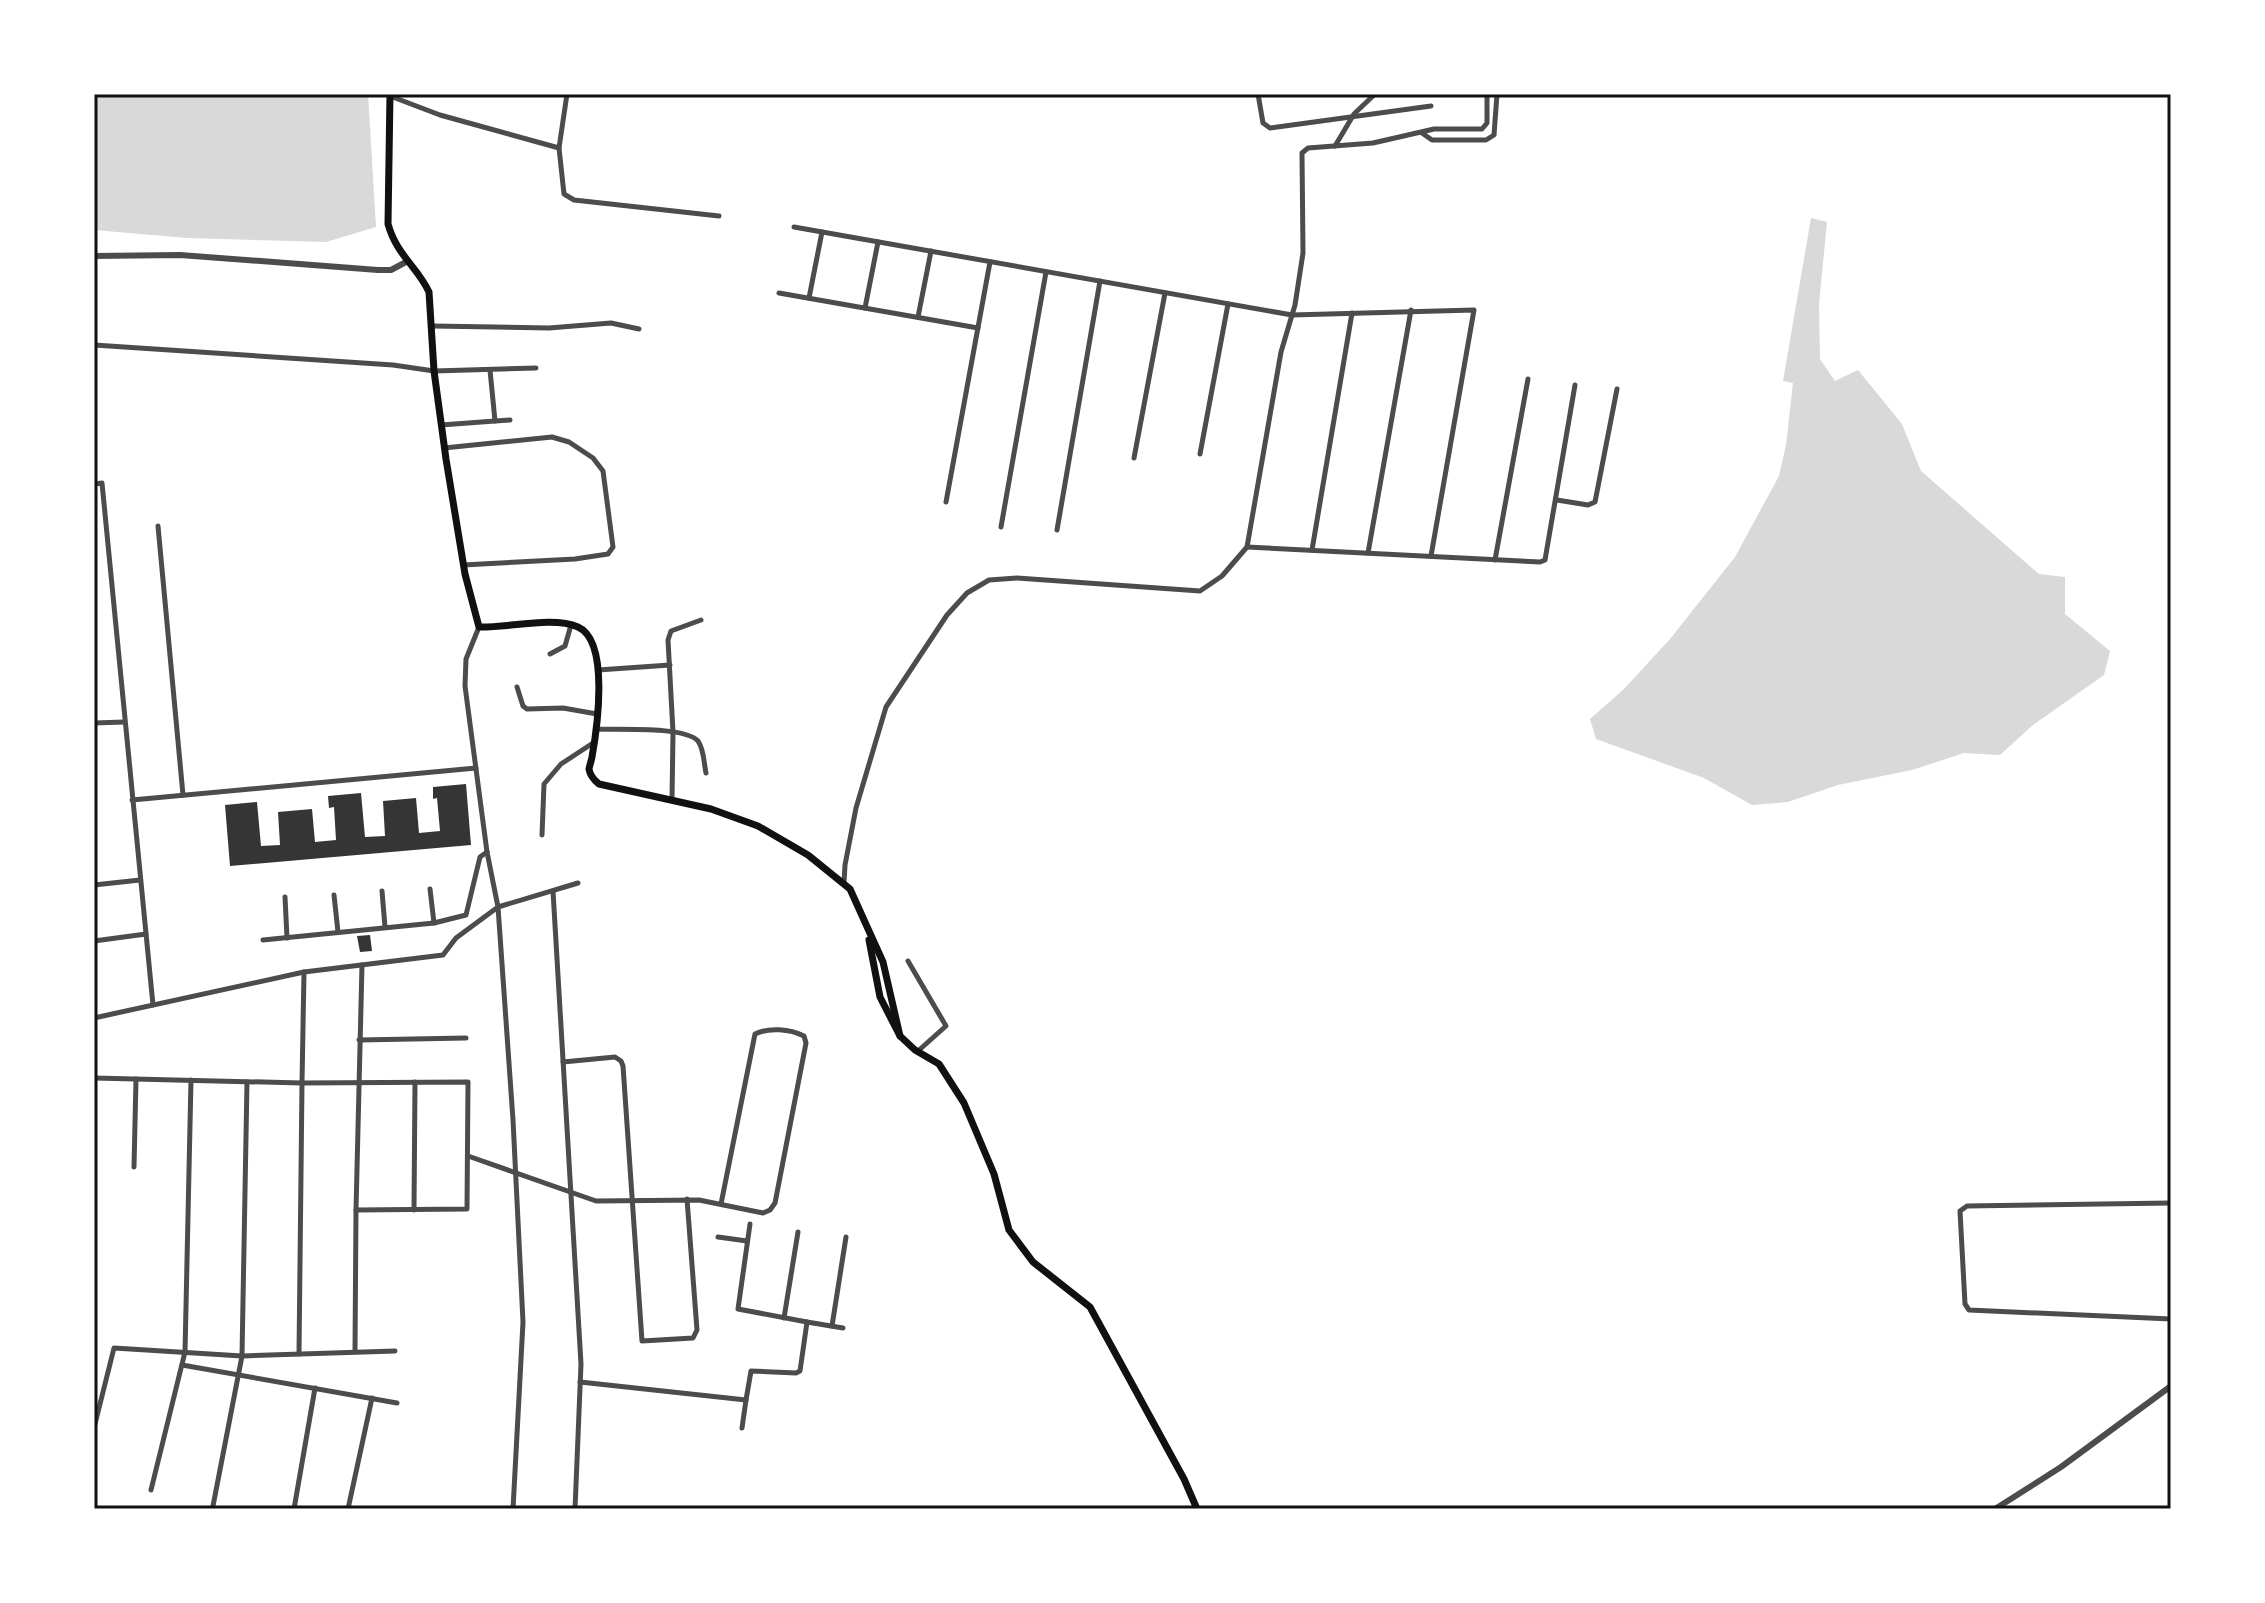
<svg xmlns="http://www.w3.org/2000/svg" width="2265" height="1603" viewBox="0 0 2265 1603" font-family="'Exo 2',sans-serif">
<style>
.water{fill:#d9d9d9}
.building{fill:#353535}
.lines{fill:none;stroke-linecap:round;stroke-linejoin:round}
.minor{stroke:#4c4c4c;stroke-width:5}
.tertiary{stroke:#4c4c4c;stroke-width:6}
.secondary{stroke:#111;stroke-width:7}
.neatline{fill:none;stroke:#111;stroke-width:3}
</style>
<rect width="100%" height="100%" fill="#fff"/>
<g class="water">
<polygon points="94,94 368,94 376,227 326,242 187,238 94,230"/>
<polygon points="1811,218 1827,222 1819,304 1820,359 1835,381 1858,370 1902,424 1921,471 2039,574 2065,577 2065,614 2110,651 2104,675 2033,725 2000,755 1964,753 1912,770 1838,785 1788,802 1752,805 1704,778 1596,739 1590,719 1624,689 1670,639 1735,557 1779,476 1786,445 1793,383 1783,381"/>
</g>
<g class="building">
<polygon points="466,784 471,845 230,866 225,805 257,802 261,846 280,845 278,812 312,809 315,842 336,840 334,807 329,808 328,796 361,793 365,837 385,836 383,801 416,798 419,833 440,831 437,798 433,799 433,787"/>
<polygon points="370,935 372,951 360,952 357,936"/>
</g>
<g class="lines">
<g class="minor">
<polyline points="1258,94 1263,123 1270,128 1431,106"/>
<polyline points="390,96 440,115 559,148 567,94"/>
<polyline points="1422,133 1432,140 1486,140 1494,135 1497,94"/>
<polyline points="1335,146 1354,114 1375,94"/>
<polyline points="559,148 564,194 574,200 719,216"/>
<polyline points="794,227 1292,315 1474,310 1431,556"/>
<polyline points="779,293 978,328"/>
<polyline points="809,298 822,232"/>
<polyline points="865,308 878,242"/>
<polyline points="918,317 931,251"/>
<polyline points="432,326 549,328 611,323 639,329"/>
<polyline points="94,345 393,365 434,371 536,368"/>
<polyline points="495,421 510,420"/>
<polyline points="441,425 495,421 490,370"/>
<polyline points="444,448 552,437 569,442 593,458 603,471 613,547 608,554 575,559 463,565"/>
<polyline points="1200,454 1228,304"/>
<polyline points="1134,458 1165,293"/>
<polyline points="94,484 102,483 153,1005"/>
<polyline points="1557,500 1588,505 1595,502 1617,389"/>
<polyline points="946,502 990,262"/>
<polyline points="158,526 183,795"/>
<polyline points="1001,527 1046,272"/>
<polyline points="1057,530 1100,281"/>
<polyline points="1247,547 1540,562 1545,560 1575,385"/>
<polyline points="1312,550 1352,313"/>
<polyline points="1368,553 1411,310"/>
<polyline points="1495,560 1528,379"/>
<polyline points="550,654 565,646 571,625"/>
<polyline points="598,670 670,665"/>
<polyline points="517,687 523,706 527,709 563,708 597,714"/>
<polyline points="94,723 124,722"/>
<path d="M596 729C617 730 685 726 698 741 704 749 704 764 706 773"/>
<polyline points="132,800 476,768"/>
<polyline points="672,800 673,732 668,640 671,631 701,620"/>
<polyline points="542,835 544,784 561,764 593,743"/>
<polyline points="844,883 845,865 856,808 886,707 947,615 967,593 989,580 1017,578 1200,591 1222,576 1247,547 1281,352 1295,305 1303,253 1302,153 1308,148 1373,143 1434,129 1482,129 1487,123 1487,94"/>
<polyline points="94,885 140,880"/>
<polyline points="430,889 434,923"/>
<polyline points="382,891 385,927"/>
<polyline points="553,891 581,1364 575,1509"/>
<polyline points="334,895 338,932"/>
<polyline points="285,897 287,938"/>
<polyline points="263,940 434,923 466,915 480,857 487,852"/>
<polyline points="94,941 146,934"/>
<polyline points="908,961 946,1026 918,1051"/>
<polyline points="94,1018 304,972 443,955 456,938 498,907 487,852 465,686 466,659 479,627"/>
<polyline points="359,1040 466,1038"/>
<polyline points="563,1062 615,1057 621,1061 623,1066 642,1341 693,1338 697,1330 687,1199"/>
<polyline points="94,1078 302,1083 304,972"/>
<path d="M468 1156 596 1201 699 1200 763 1213 770 1210 775 1203 806 1043 804 1036C790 1029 769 1027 755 1034L721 1204"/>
<polyline points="134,1167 136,1079"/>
<polyline points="2171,1203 1967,1206 1960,1211 1965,1304 1969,1310 2171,1319"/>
<polyline points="356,1210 362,965"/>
<polyline points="414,1210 415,1082"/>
<polyline points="750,1224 738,1309 807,1322"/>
<polyline points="718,1237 747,1241"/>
<polyline points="784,1318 798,1232"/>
<polyline points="832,1326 846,1237"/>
<polyline points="299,1354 302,1083 468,1082 467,1209 356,1210 355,1352"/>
<polyline points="182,1365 397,1403"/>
<polyline points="580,1382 746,1400 751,1371 796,1373 800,1371 807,1322 843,1328"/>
<polyline points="94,1428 114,1348 242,1356 395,1351"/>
<polyline points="742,1428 746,1400"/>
<polyline points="151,1490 185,1352 191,1080"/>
<polyline points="213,1506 242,1356 247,1082"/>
<polyline points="294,1509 315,1388"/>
<polyline points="348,1509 372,1398"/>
<polyline points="513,1509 523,1322 513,1120 498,907 578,883"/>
</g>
<g class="tertiary">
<polyline points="94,256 180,255 378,270 391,270 406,262"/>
<polyline points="1995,1509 2061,1467 2171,1386"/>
</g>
<g class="secondary">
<path d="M390 94 388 224C397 256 417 266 429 292L434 371 446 459 465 574 479 627C508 628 553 616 578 627 610 641 597 729 592 757 592 758 589 768 589 769 590 776 594 780 599 784L711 809 758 826 808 855 850 889 883 962 900 1036"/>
<polyline points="869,940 880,997 900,1036 915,1050 939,1064 964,1103 994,1174 1009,1230 1033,1262 1090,1307 1184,1479 1197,1509"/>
</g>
</g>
<rect width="2265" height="1603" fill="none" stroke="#ffffff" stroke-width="192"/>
<rect x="96" y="96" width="2073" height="1411" class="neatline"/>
</svg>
